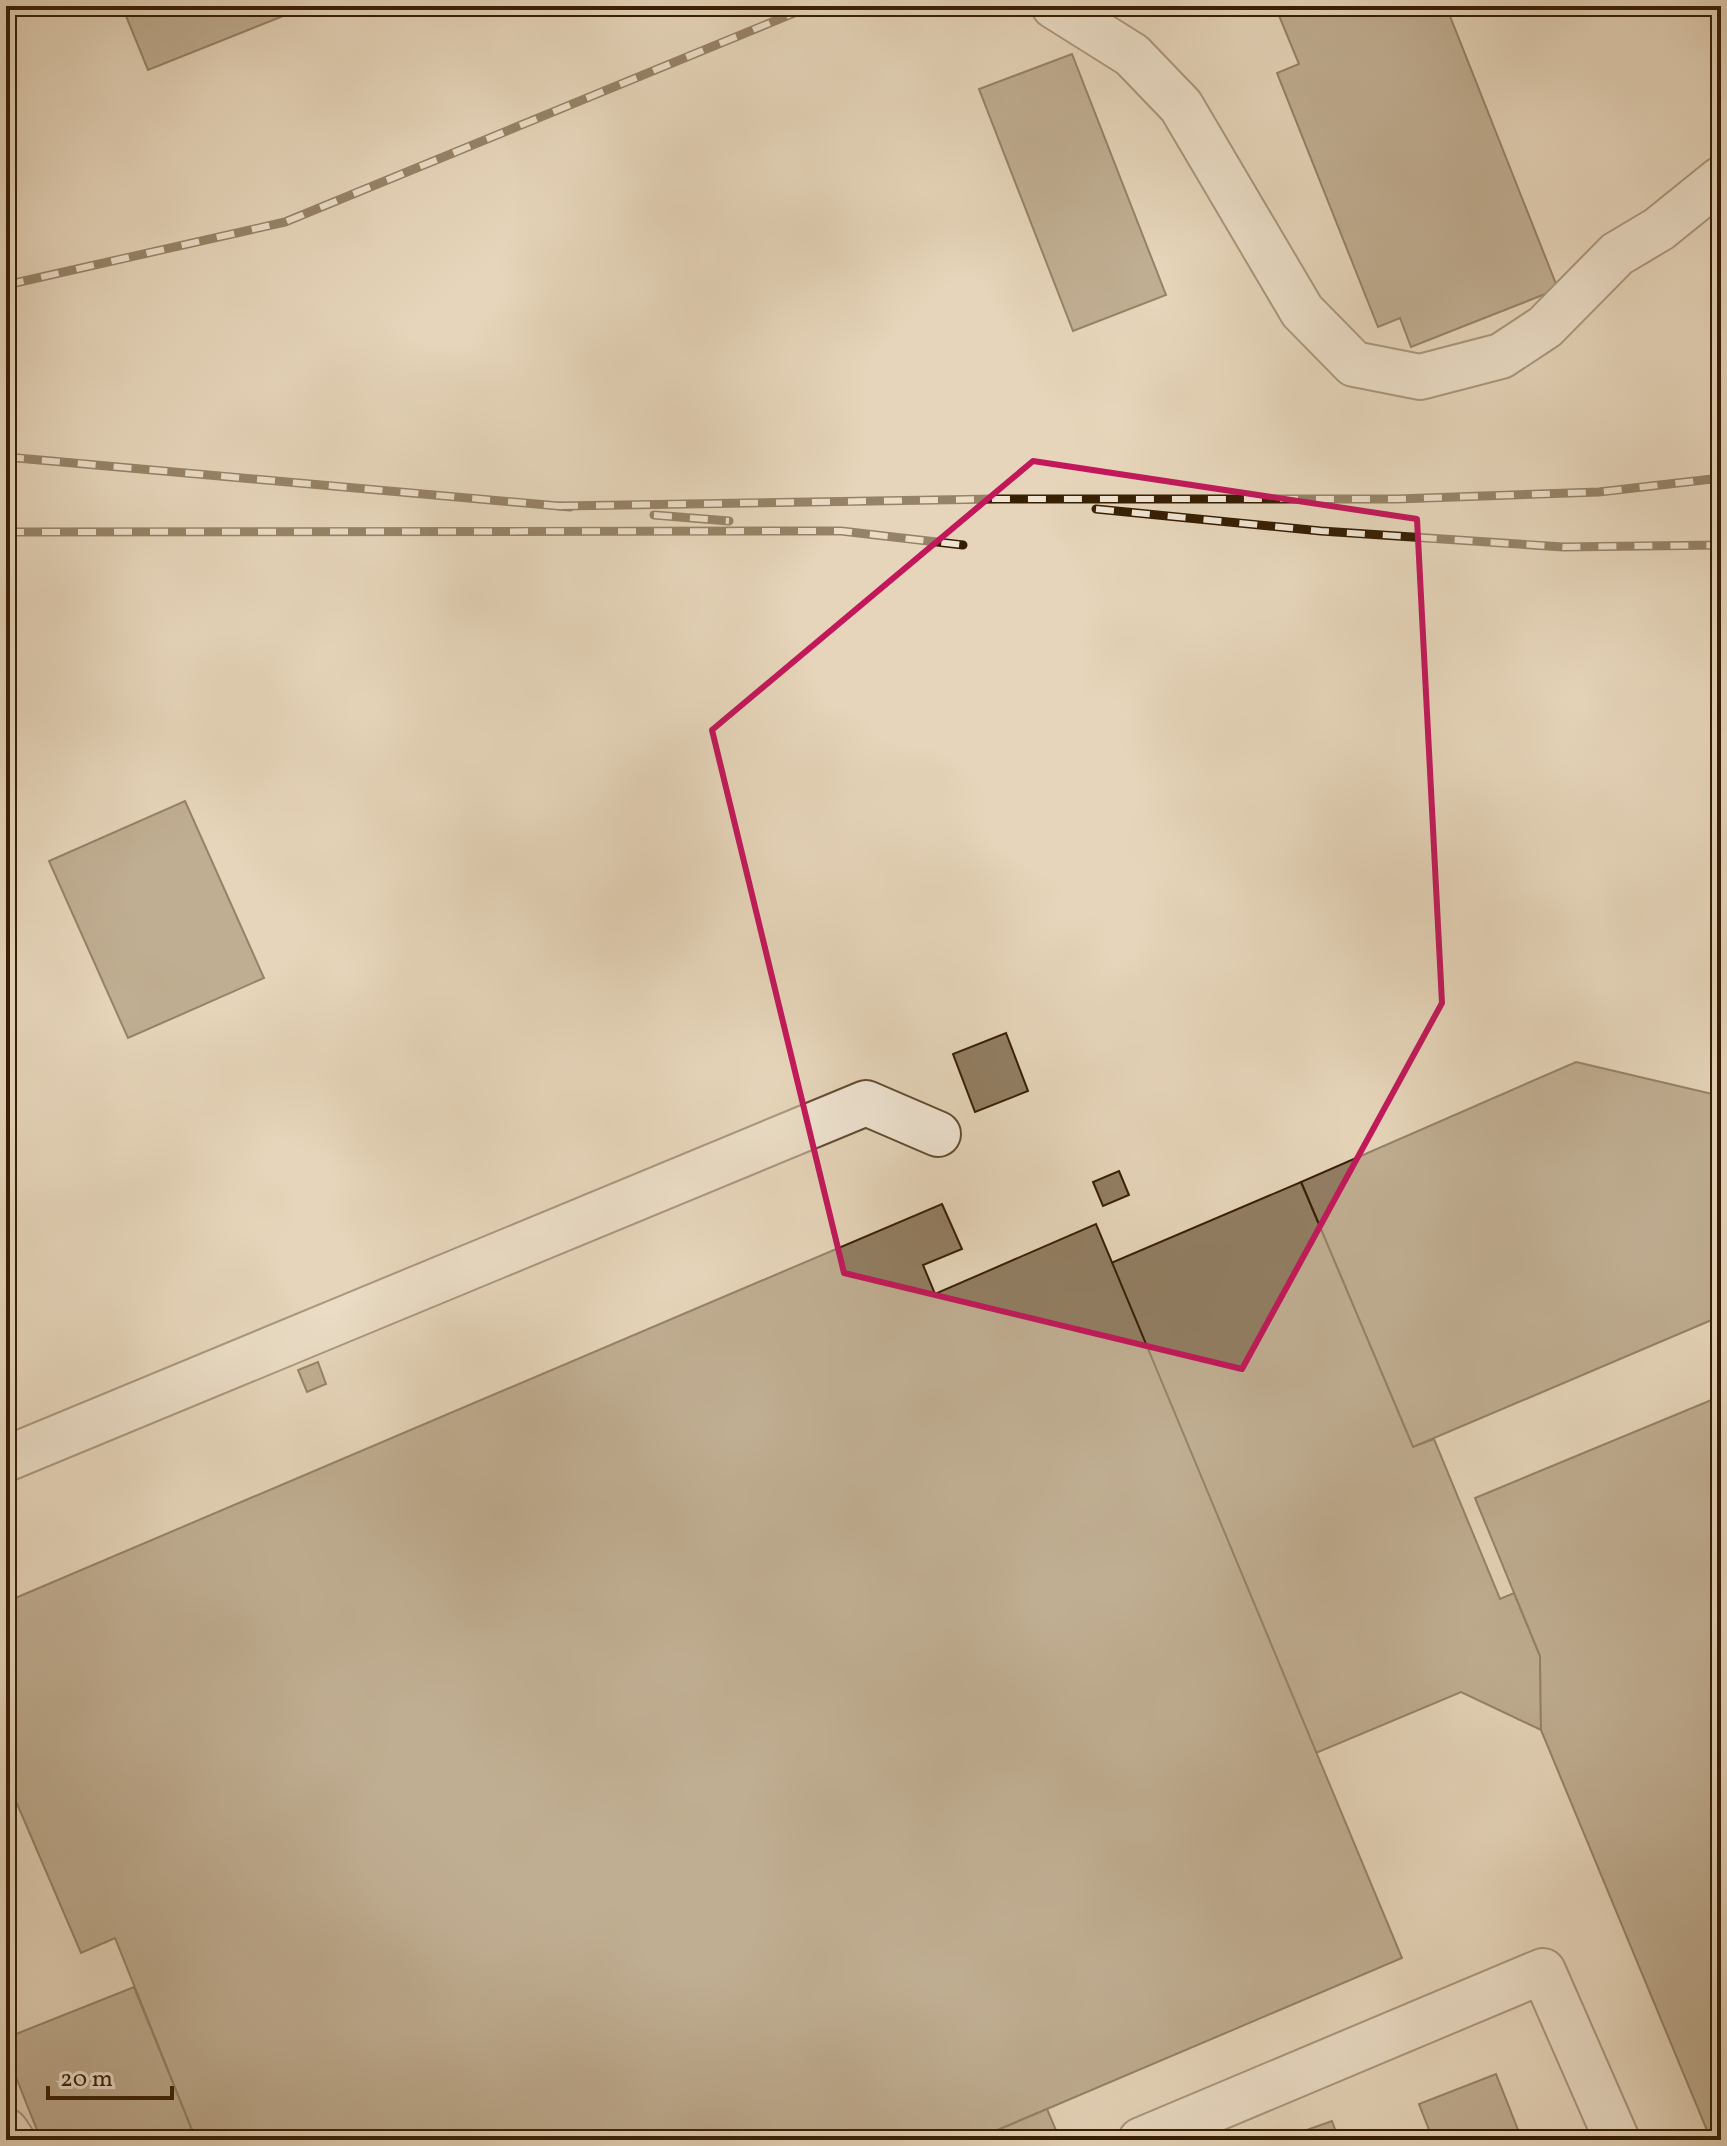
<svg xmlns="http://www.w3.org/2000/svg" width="1727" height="2146" viewBox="0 0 1727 2146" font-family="Vollkorn,serif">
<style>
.building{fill:#927e63;stroke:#371f04;stroke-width:2}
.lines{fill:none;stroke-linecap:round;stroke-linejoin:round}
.minor-casing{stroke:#634c32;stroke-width:48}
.minor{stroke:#efe4d2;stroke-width:44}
.rail-casing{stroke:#371f04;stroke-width:9}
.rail{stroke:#efe4d2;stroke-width:6;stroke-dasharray:18;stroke-linecap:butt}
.marked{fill:none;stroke:#c2185b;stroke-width:6;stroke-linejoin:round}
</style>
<rect width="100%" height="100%" fill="#e6d5ba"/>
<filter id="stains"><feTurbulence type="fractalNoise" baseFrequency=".0025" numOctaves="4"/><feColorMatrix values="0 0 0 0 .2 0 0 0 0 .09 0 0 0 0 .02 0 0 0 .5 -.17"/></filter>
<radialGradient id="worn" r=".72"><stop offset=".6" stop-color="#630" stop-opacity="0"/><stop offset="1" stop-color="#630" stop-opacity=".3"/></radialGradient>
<g class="building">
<polygon points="150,6 308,6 148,70 126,16"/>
<polygon points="1275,6 1446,6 1558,289 1411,347 1400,318 1378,327 1277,73 1299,64"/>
<polygon points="1072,54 1166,295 1073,331 979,89"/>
<polygon points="185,801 264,978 128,1038 49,861"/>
<polygon points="1006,1033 1028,1091 975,1112 953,1054"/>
<polygon points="1576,1062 1721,1096 1721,1316 1413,1447 1301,1182"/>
<polygon points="1119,1171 1129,1195 1103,1206 1093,1182"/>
<polygon points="1301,1182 1413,1447 1434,1439 1500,1599 1514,1593 1540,1656 1541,1730 1461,1692 1316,1753 1111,1263"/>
<polygon points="942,1204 962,1249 923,1265 935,1294 1096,1224 1402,1958 974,2140 196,2140 115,1938 81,1953 6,1778 6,1602"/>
<polygon points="318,1362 326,1384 307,1392 298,1370"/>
<polygon points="1721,1396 1721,2140 1711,2140 1541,1730 1540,1656 1475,1498"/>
<polygon points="134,1987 196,2140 41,2140 6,2052 6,2038"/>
<polygon points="1496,2074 1522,2140 1433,2140 1419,2104"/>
<polygon points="1047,2109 1060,2140 974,2140"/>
<polygon points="1332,2121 1339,2140 1297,2140 1295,2134"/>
</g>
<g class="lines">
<g class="minor-casing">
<g id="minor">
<polyline points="1054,6 1132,55 1181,106 1302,311 1354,364 1420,377 1501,356 1545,327 1617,254 1659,229 1721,179"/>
<polyline points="6,1459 866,1103 938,1134"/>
<polyline points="6,2131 12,2140"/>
<polyline points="1141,2140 1543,1971 1617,2140"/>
</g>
</g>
<use href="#minor" class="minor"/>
<g class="rail-casing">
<g id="rail">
<polyline points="6,285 285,222 811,6"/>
<polyline points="6,457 570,507"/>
<polyline points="560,506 997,499 1397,499 1599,492 1721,478"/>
<polyline points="1096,509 1321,531 1563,547 1721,545"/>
<polyline points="654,515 729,521"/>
<polyline points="6,532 841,531 963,545"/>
</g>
</g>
<use href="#rail" class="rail"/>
</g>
<path d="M0 0H1727V2146H0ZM1033 461 1417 519 1442 1003 1242 1369 844 1273 712 730Z" fill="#e6d5ba" fill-opacity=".55" fill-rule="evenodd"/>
<path class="marked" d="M1033 461 1417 519 1442 1003 1242 1369 844 1273 712 730Z"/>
<rect width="1727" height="2146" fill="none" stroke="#e6d5ba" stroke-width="32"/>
<rect x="8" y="8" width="1711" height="2130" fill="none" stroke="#371f04" stroke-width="4"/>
<rect x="16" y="16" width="1695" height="2114" fill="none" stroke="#371f04" stroke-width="2"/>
<path d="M48 2086v12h124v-12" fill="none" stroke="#371f04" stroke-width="4"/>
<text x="60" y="2086" font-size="24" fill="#371f04" stroke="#efe4d2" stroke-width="6" paint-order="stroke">20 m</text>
<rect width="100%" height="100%" filter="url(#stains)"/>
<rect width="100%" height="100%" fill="url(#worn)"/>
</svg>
